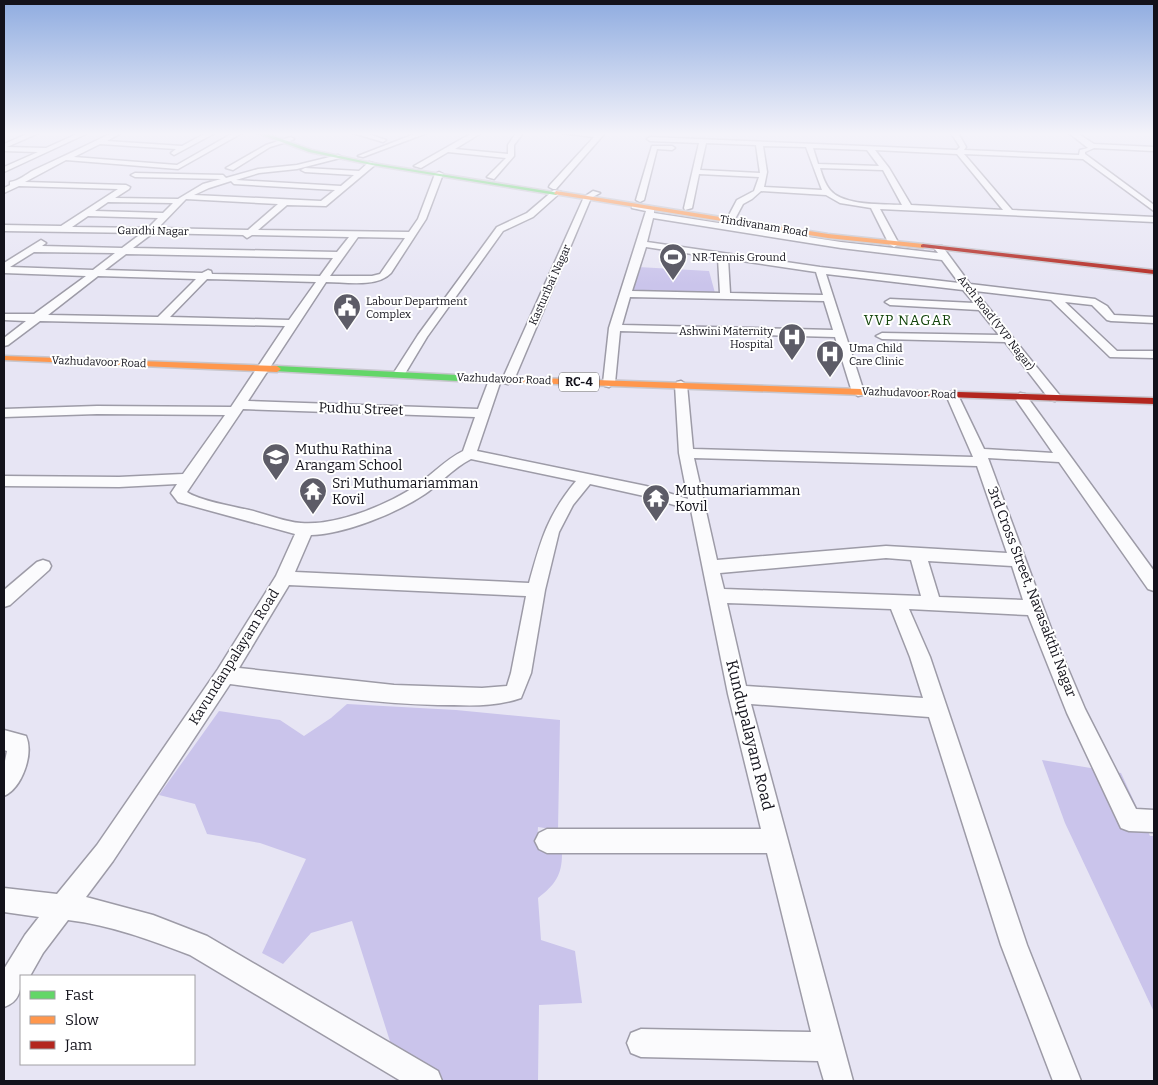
<svg xmlns="http://www.w3.org/2000/svg" width="1158" height="1085" viewBox="0 0 1158 1085" font-family="Bitter,serif">
<style>
.green{fill:#cac4eb}
.lines{fill:none;stroke-linecap:round;stroke-linejoin:round}
.street-casing{stroke:#9d9ba7;stroke-width:3}
.fast-casing{stroke:#c7c6cd;stroke-width:3}
.slow-casing{stroke:#c7c6cd;stroke-width:3}
.jam-casing{stroke:#c7c6cd;stroke-width:3}
.street{fill:#fbfbfd;fill-rule:evenodd}
.fast{fill:#63d668;fill-rule:evenodd}
.slow{fill:#ff974d;fill-rule:evenodd}
.jam{fill:#b3261e;fill-rule:evenodd}
.labels{text-anchor:middle;dominant-baseline:central;stroke-width:4;stroke-linejoin:round;paint-order:stroke}
.far-street-label{font-size:11px;fill:#13121b;stroke:#fff}
.far-poi-label{font-size:11px;fill:#13121b;stroke:#fff;text-anchor:start}
.shield{fill:#fff;stroke:#5a595f;stroke-width:1}
.shield-label{font-size:12px;font-weight:bold;fill:#13121b}
.far-quarter-label{font-size:14px;letter-spacing:1px;fill:#14450c;stroke:#fff}
.street-label{font-size:14px;fill:#13121b;stroke:#fff}
.poi-label{font-size:14px;fill:#13121b;stroke:#fff;text-anchor:start}
.near-street-label{font-size:16px;fill:#13121b;stroke:#fff}
</style>
<rect width="100%" height="100%" fill="#e7e5f4"/>
<g class="green">
<polygon points="638,267 709,271 715,293 632,291"/>
<path d="M347 704 456 710 560 720 558 830 538 827 537 845 562 854C562 875 555 885 538 898L541 940 575 951 582 1003 539 1005 538 1081H443L394 1054 352 921 311 933 283 964 262 953 306 859 260 843 207 834 195 804 159 795 219 711 280 720 304 736 331 718Z"/>
<polygon points="1042,760 1121,773 1150,836 1154,836 1154,1012 1065,823"/>
</g>
<g class="lines">
<g class="street-casing">
<g id="street">
<polygon points="29,133 39,133 7,147 46,148 79,133 88,133 4,172 4,167 38,152 4,151 4,144"/>
<path d="M112 133H121L107 141 182 146 206 133H215L174 155 171 153 176 149 100 144 74 157 177 165 233 133H242L178 169 66 160 25 182 126 185 130 187 129 189 115 198 178 199 203 184 221 179 135 177 131 175 135 173 223 175 226 178 258 169 297 165 338 155 340 156V158L297 169 259 173 236 180 341 186 354 175 305 172 301 170 305 168 359 171 369 162 376 164 326 206 287 205 258 230 409 232 418 219 435 174 439 172 443 174 426 219 391 273C377 288 345 282 326 282L248 401 478 409 489 380 495 376 501 380 477 451 646 486 688 499 679 453 675 385 677 382 681 381 687 385 693 449 973 457 946 395 952 391 958 395 984 449 1053 453 1014 397 1020 393 1025 394 1154 571V591L1148 589 1059 462 988 458 1052 631 1085 709 1136 809 1154 810V832L1129 831 1121 828 1067 713 1028 615 909 609 930 657 1027 945 1081 1081H1053L1001 945 929 717 751 704 853 1081H824L818 1061 641 1057 631 1053 627 1043 631 1033 641 1029 811 1032 767 853H547L539 849 535 841 539 833 547 829H761L728 694 691 510 644 496 590 484 573 505 559 532 545 590 531 673 521 698C493 708 467 705 438 705 368 703 299 693 230 684L113 861 86 897 153 915 207 936 438 1071 442 1081H401L190 955C151 940 110 925 68 920L43 953 30 976H21C21 991 19 1002 4 1007V969L25 935 39 917 4 912V888L57 894 97 845 218 669 276 576 295 534 178 502 171 493 177 484 119 487 4 486V476L119 477 183 474 225 415 97 414 4 417V409L97 406 231 407 285 326 40 321 8 345 4 346V338L26 321 4 320V314H34L86 276 4 273V263L41 240 46 243 42 246 122 248 142 233 4 231V225L61 226 118 189 19 186 4 193V188L10 185V182C19 181 26 174 34 170 60 158 85 146 112 133ZM231 181 234 184 335 190 321 201 194 195 209 188ZM186 199 278 204 248 230 158 228ZM108 202 173 203 163 213 95 211ZM88 216 158 218 148 228 72 227ZM153 233 243 235 247 238 252 235 349 237 337 252 133 248ZM358 237 405 238 380 274 372 276H330ZM34 252 115 253 93 270 10 267ZM126 254 333 258 320 276 212 274 211 271 208 270 202 273 105 270ZM98 276 196 279 158 317 48 315ZM207 279 316 282 289 320 170 317ZM243 409 475 417 463 451C445 460 433 474 417 485 388 505 336 526 301 523 284 522 266 514 249 510 235 507 197 500 187 492ZM694 458 977 466 1007 553 886 546 717 560ZM471 459 576 481C547 516 541 540 529 583L295 572 311 535C345 534 397 513 425 494 441 483 453 468 471 459ZM886 558 911 560 921 596 724 589 720 573ZM928 561 1012 566 1023 600 939 597ZM289 585 526 596 511 673 507 686 482 688 394 685 239 668ZM727 603 891 609 910 657 923 698 746 686Z"/>
<polygon points="353,133 365,133 386,140 383,142"/>
<polygon points="417,133 427,133 363,157 358,156"/>
<polygon points="472,133 481,133 455,149 508,154 508,145 516,133 523,133 514,145 514,156 494,179 487,177 506,158 448,152 421,168 414,166"/>
<polygon points="561,133 605,133 556,189 553,189 549,187 550,185 594,137"/>
<path d="M951 133H958L966 147 964 150 1079 155 1080 150 1088 148 1069 133H1077L1094 144 1154 147V151L1094 148 1085 152V154L1154 205V211L1083 159 964 154 1012 210 1154 217V222L880 209 899 244 894 247 889 244 871 208 840 203 826 195 761 191 752 199 743 204 736 217H730L729 215 737 200 754 191 759 177 699 174 692 208 685 210 684 208 699 143 650 141 647 139 650 137 957 150 960 147ZM706 143 756 145 760 173 700 170ZM763 146 806 147 822 190 764 187 767 172ZM813 148 867 150 879 166 818 164ZM875 150 957 154 1003 210 911 205 889 168ZM820 168 883 170 902 205C883 204 843 206 830 190 825 184 822 175 820 168Z"/>
<polygon points="291,137 294,139 293,140 270,147 233,170 226,168 266,145"/>
<polygon points="652,146 672,146 675,148 672,150 657,149 644,200 640,202 636,200"/>
<polygon points="554,190 561,192 533,217 503,231 427,337 403,377 395,377 393,374 418,335 497,227 527,213"/>
<polygon points="593,191 600,193 591,198 514,380 508,384 504,383 502,380 584,197"/>
<path d="M632 204 654 207V213L841 242 938 253 934 248 936 246H942L970 284 1095 299 1107 306 1114 315 1154 317V323L1111 321 1107 320 1092 305 1065 302 1117 351H1154V358L1110 357 1051 300 975 291 1061 397 1055 401 1050 400 1005 342 882 339 876 336 882 333 999 335 979 310 890 305 885 302 890 299 974 303 963 290 826 274 864 392 862 395 858 396 852 392 835 337 620 331 615 383 609 387 605 386 603 383 609 328 646 211 632 208ZM653 218 841 248 942 260 959 283 820 267 647 242ZM646 247 718 258 720 293 632 291ZM728 259 816 272 823 295 730 293ZM630 297 824 301 833 330 622 325Z"/>
<polygon points="43,560 49,562 51,566 49,570 10,605 4,607 4,590 37,562"/>
<path d="M4 730 26 736C34 754 22 788 4 796V766L7 751 4 750Z"/>
</g>
</g>
<g class="fast-casing">
<g id="fast">
<polygon points="265,133 312,150 372,163 559,193 556,195 372,165 309,152 257,133"/>
<polygon points="277,366 477,376 481,379 477,382 274,371 274,367"/>
</g>
</g>
<g class="slow-casing">
<g id="slow">
<polygon points="556,191 828,234 923,244 926,246 923,248 828,238 554,194"/>
<polygon points="4,356 277,366 281,369 277,372 4,360"/>
<polygon points="477,376 891,390 895,393 891,396 474,381 474,377"/>
</g>
</g>
<g class="jam-casing">
<g id="jam">
<polygon points="923,244 1154,270 1154,274 921,247 921,245"/>
<polygon points="891,390 1154,398 1154,404 888,395 888,391"/>
</g>
</g>
<use href="#street" class="street"/>
<use href="#fast" class="fast"/>
<use href="#slow" class="slow"/>
<use href="#jam" class="jam"/>
</g>
<linearGradient id="sky" x2="0" y2="1"><stop stop-color="#8face0"/><stop offset="0.47" stop-color="#f4f3fa"/><stop offset="1" stop-color="#f4f3fa" stop-opacity="0"/></linearGradient>
<rect width="1158" height="285" fill="url(#sky)"/>
<defs>
<g id="stadium-pin" transform="scale(1.4375)"><path d="M0 17L-7.5 6A9.5 9.5 0 1 1 7.5 6Z" fill="#5d5c67" stroke="#fff"/><path d="M0-5a6.5 5 0 1 0 0 10a6.5 5 0 1 0 0-10ZM-3.5-1.8h7v3.6h-7Z" fill="#fff"/></g>
<g id="civic-pin" transform="scale(1.4375)"><path d="M0 17L-7.5 6A9.5 9.5 0 1 1 7.5 6Z" fill="#5d5c67" stroke="#fff"/><path d="M-.6-6.5H3V-4.5H.6V-3L4-1V1h2V6H-6V1h2V-1L-.6-3ZM-1.2 2.5V6h2.4V2.5Z" fill="#fff"/></g>
<g id="hospital-pin" transform="scale(1.4375)"><path d="M0 17L-7.5 6A9.5 9.5 0 1 1 7.5 6Z" fill="#5d5c67" stroke="#fff"/><path d="M-5-5h3v3.5h4V-5h3V5h-3V1.5h-4V5h-3Z" fill="#fff"/></g>
<g id="school-pin" transform="scale(1.4375)"><path d="M0 17L-7.5 6A9.5 9.5 0 1 1 7.5 6Z" fill="#5d5c67" stroke="#fff"/><path d="M0-5L7-2L0 1L-7-2ZM-4 1L0 2.5L4 1V4Q0 6-4 4Z" fill="#fff"/></g>
<g id="temple-pin" transform="scale(1.4375)"><path d="M0 17L-7.5 6A9.5 9.5 0 1 1 7.5 6Z" fill="#5d5c67" stroke="#fff"/><path d="M0-6L5-2H3V0L6.5 2.5H4V6H1.5V3h-3V6H-4V2.5H-6.5L-3 0V-2H-5Z" fill="#fff"/></g>
</defs>
<g fill-rule="evenodd">
<use href="#stadium-pin" x="673" y="257"/>
<use href="#civic-pin" x="347" y="307"/>
<use href="#hospital-pin" x="792" y="337"/>
<use href="#hospital-pin" x="830" y="354"/>
<use href="#school-pin" x="276" y="457"/>
<use href="#temple-pin" x="313" y="491"/>
<use href="#temple-pin" x="656" y="498"/>
</g>
<g class="labels">
<g class="far-street-label">
<text transform="translate(764 226) rotate(9)">Tindivanam Road</text>
<text transform="translate(153 231) rotate(1)">Gandhi Nagar</text>
<text transform="translate(550 285) rotate(-66)">Kasturibai Nagar</text>
<text transform="translate(996 323) rotate(52)">Arch Road (VVP Nagar)</text>
<text transform="translate(99 362) rotate(2)">Vazhudavoor Road</text>
<text transform="translate(504 379) rotate(2)">Vazhudavoor Road</text>
<text transform="translate(909 393) rotate(2)">Vazhudavoor Road</text>
</g>
<g class="far-poi-label">
<text x="692" y="257">NR Tennis Ground</text>
<text x="366" y="301">Labour Department<tspan x="366" dy="13">Complex</tspan></text>
<text x="773" y="331" text-anchor="end">Ashwini Maternity<tspan x="773" dy="13">Hospital</tspan></text>
<text x="849" y="348">Uma Child<tspan x="849" dy="13">Care Clinic</tspan></text>
</g>
<rect class="shield" x="559" y="372.5" width="40" height="19" rx="4"/>
<g class="shield-label">
<text x="579" y="382">RC-4</text>
</g>
<g class="far-quarter-label">
<text x="908" y="320">VVP NAGAR</text>
</g>
<g class="street-label">
<text transform="translate(361 409) rotate(2)">Pudhu Street</text>
<text transform="translate(1032 592) rotate(69)">3rd Cross Street, Navasakthi Nagar</text>
<text transform="translate(234 657) rotate(-58)">Kavundanpalayam Road</text>
</g>
<g class="poi-label">
<text x="295" y="449">Muthu Rathina<tspan x="295" dy="16">Arangam School</tspan></text>
<text x="332" y="483">Sri Muthumariamman<tspan x="332" dy="16">Kovil</tspan></text>
<text x="675" y="490">Muthumariamman<tspan x="675" dy="16">Kovil</tspan></text>
</g>
<g class="near-street-label">
<text transform="translate(750 735) rotate(76)">Kundupalayam Road</text>
</g>
</g>
<rect width="1158" height="1085" fill="none" stroke="#13121b" stroke-width="10"/>
<rect x="20" y="975" width="175" height="90" fill="#ffffff" stroke="#a1a0a4"/>
<rect x="30" y="991" width="25" height="8" fill="#63d668" stroke="#a1a0a4"/>
<text x="65" y="1000" font-size="15" fill="#13121b">Fast</text>
<rect x="30" y="1016" width="25" height="8" fill="#ff974d" stroke="#a1a0a4"/>
<text x="65" y="1025" font-size="15" fill="#13121b">Slow</text>
<rect x="30" y="1041" width="25" height="8" fill="#b3261e" stroke="#a1a0a4"/>
<text x="65" y="1050" font-size="15" fill="#13121b">Jam</text>
</svg>
